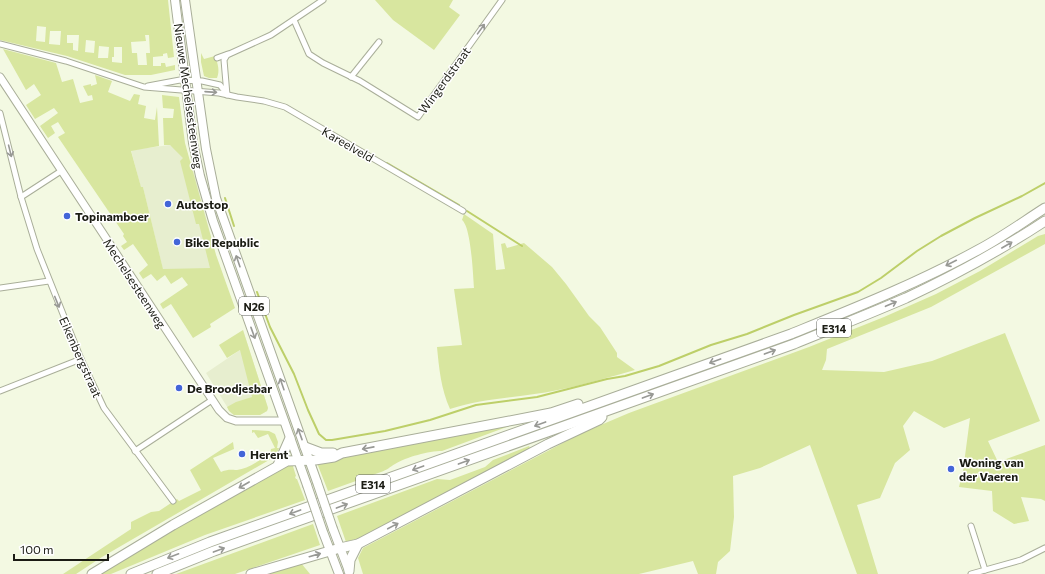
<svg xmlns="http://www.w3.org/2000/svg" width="1045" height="574" viewBox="0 0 1045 574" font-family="Commissioner,sans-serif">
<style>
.built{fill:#e7eecf}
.green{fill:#d8e69f;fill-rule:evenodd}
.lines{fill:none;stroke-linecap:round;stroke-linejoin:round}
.stream{stroke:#bdcf69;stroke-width:2}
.street-casing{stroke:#a9ae99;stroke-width:7}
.secondary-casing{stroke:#a9ae99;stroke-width:9}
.primary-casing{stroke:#a9ae99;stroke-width:10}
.highway-casing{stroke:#a9ae99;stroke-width:11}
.street{stroke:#fff;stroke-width:5}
.secondary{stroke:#fff;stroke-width:7}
.primary{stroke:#fff;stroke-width:8}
.highway{stroke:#fff;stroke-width:9}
.primary-bridge-casing{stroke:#a9ae99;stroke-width:10;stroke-linecap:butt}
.primary-bridge{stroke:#fff;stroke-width:8}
.oneway{stroke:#989995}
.poi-dot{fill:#4365d8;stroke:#fff;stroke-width:1.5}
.labels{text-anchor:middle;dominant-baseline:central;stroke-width:3;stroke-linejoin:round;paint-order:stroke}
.shield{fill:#fff;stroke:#5f605a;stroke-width:1}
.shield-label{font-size:11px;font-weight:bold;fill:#1b1c14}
.street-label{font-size:12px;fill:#1b1c14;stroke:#fff}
.poi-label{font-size:12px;font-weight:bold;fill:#1b1c14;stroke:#fff;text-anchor:start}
</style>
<rect width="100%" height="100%" fill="#f3f9e2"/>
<g class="built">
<polygon points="170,145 191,162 216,255 223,275 164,274 143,187 141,188 131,150"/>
<polygon points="243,330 268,408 267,411 260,415 234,415 231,413 206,373 240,350"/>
</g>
<g class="green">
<path d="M0 0H168L174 57 168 58 167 53 163 54V56L153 57V66H161V63H165L166 67 175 65V70L151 75H125L67 56 0 40ZM37 26 46 27 45 42 36 41ZM50 31H61L60 45 49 44ZM67 35H79L78 51 73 50V43H67ZM145 35H149L150 53H146L147 65H138L137 53H132L131 42 146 41ZM86 40 95 41 94 53 85 52ZM99 46 109 47 108 58H98ZM114 47H122V63L112 62V57H114Z"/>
<polygon points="375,0 453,0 449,7 460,15 434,50 393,20"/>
<polygon points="3,49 56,63 62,82 73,79 80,103 93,100 92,95 88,96 83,86 91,84 91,86 97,84 95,75 112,81 108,92 130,101 134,94 140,95 138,104 146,106 144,118 155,120 157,107 159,146 131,151 141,187 143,187 163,269 210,268 199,224 196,224 180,161 183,158 170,145 164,145 163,118 173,118 174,109 163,108 162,95 179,97 185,143 216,255 235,308 210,324 211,327 193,338 171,304 163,309 160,304 188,285 182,277 171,284 165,275 157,281 151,274 143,279 139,273 148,265 133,244 124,250 121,246 127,242 123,236 124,234 58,137 65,133 58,122 51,126 55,133 48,138 40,126 58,113 54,108 35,119 26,105 41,95 34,84 26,90"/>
<path d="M201 53 204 59 215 56C218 64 220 71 217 78H209L204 76 201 62Z"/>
<path d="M464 214 493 234 496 270 505 269 501 244 505 243 507 248 524 243 552 267 566 284 589 316 600 327 617 353V357L635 370C609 377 584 385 558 390 521 398 486 397 450 409 441 389 439 368 437 347L462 345 454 289 474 288C473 274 471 227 462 220Z"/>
<polygon points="1045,234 1045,244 931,307 827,349 826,360 822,370 884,372 932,361 1005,333 1040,421 988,441 998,462 1045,445 1045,501 1041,499 1021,497 1029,521 1014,524 993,511 992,491 959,487 963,471 970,418 944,428 914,411 903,426 910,450 895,463 880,498 857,505 878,574 857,574 810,445 760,468 733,476 734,517 730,551 718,562 716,574 698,574 693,561 639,574 363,574 358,558 363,548 582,433 629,413 809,347 884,317 936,294 980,271 1038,236"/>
<polygon points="243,330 268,408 267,411 260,415 234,415 229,411 227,407 236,402 252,397 240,350 227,358 219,345"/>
<path d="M512 425 442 451C429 451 406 457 395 464 390 467 387 470 381 472L328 491 317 463Z"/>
<path d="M252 430 269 431 275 434 278 442 277 448H279L276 456 102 557 76 574H63L131 529V522L151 512 159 511 177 499 179 501 201 490 190 470 233 442 234 449 213 458 221 472C229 469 230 470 237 470 248 469 261 459 270 454L271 449 275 448 268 434 258 438 254 432 252 433Z"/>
<polygon points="529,446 530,448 370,533 359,538 346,542 337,516 437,479 450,480 485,467 493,460"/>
<polygon points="292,463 296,476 295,477 296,479 297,479 305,500 205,535 111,574 98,574 148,544"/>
<polygon points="313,524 320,545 235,574 176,574"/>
<polygon points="301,563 310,574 268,574"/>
</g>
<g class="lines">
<g class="stream">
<polyline points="387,163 459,205"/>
<polyline points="225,198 234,226"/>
<polyline points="467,211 522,246"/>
<polyline points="257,292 270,327 294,374 308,410 319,434 326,440 332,440 385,431 430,420 476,405 537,397 607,379 625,376 659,366 711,345 747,334 794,315 858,292 881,278 917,251 941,236 975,218 1022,196 1045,183"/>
</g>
<g class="street-casing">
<g id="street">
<polyline points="294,20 309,54 323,63 360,81 418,117 502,0"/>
<polyline points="0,44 66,61 144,87 219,93 237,97 264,101 285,107 463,211"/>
<polyline points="217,58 228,54"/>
<polyline points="351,77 379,42"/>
<polyline points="148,86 180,80 202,81 220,85 227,94"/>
<polyline points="227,95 224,60 227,55 271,35 323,0"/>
<polyline points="0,113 21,197 37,249 81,359 104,408 173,501"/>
<polyline points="21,197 61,171"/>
<polyline points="0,288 49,281"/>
<polyline points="0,391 81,359"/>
<polyline points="135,451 212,400"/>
<polyline points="971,526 985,570"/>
<polyline points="971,574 1021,560 1045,548"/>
</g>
</g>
<g class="secondary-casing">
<polyline id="secondary" points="0,77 219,410 227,418 236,421 284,421"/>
</g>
<g class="primary-casing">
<g id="primary">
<polyline points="175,0 193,143 200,176 213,221 307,485"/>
<polyline points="185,0 206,149 216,198 317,482"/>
<polyline points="333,529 349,571"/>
<polyline points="323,532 339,574"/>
</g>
</g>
<g class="highway-casing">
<g id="highway">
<polyline points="305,447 321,453 333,453"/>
<polyline points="278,465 290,438"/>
<polyline points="349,571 350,560 358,544"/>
<polyline points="92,574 173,525 287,461 315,460 334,457 342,453 551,413 578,404"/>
<path d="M131 574 210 542 791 334C855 308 918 283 978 250 1001 238 1023 222 1045 208"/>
<path d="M157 574 214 551 794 344C831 329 869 314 906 298 955 275 1001 250 1045 221"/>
<polyline points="251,574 340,548 358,544 548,444 599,420 602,417"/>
</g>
</g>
<use href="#street" class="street"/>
<use href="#secondary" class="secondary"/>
<use href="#primary" class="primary"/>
<use href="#highway" class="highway"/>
<g class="primary-bridge-casing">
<g id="primary-bridge">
<polyline points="317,482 333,529"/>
<polyline points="307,485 323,532"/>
</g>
</g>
<use href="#primary-bridge" class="primary-bridge"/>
</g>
<defs><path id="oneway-shaft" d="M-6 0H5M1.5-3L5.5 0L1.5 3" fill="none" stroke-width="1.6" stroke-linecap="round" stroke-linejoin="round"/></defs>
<g class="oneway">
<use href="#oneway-shaft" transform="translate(481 29) rotate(-54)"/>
<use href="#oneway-shaft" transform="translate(211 92) rotate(4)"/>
<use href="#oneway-shaft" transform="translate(10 151) rotate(76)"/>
<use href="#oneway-shaft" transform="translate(1007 245) rotate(-30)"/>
<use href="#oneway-shaft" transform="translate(238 261) rotate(-109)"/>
<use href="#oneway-shaft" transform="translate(951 263) rotate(153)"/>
<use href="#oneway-shaft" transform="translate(57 302) rotate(68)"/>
<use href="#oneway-shaft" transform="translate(891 304) rotate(-23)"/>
<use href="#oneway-shaft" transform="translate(253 333) rotate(70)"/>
<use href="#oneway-shaft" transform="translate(770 352) rotate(-20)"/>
<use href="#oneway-shaft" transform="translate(715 361) rotate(160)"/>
<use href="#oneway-shaft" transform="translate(282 384) rotate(-109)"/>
<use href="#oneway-shaft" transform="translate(648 396) rotate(-20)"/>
<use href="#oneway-shaft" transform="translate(540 424) rotate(160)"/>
<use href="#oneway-shaft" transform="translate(300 434) rotate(-110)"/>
<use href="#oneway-shaft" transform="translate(368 448) rotate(169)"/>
<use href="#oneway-shaft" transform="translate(464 462) rotate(-20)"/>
<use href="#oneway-shaft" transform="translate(418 468) rotate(160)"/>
<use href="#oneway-shaft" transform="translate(244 485) rotate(150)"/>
<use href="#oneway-shaft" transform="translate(342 506) rotate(-20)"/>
<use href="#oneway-shaft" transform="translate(295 512) rotate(160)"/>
<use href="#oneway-shaft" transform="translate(393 526) rotate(-28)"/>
<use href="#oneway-shaft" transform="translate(219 550) rotate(-20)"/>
<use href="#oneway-shaft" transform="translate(315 555) rotate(-16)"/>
<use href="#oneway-shaft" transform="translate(173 556) rotate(159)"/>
</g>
<g class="poi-dot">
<circle cx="168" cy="204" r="4"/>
<circle cx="67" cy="216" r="4"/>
<circle cx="177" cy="242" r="4"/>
<circle cx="179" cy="388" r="4"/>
<circle cx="242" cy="454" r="4"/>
<circle cx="951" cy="469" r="4"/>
</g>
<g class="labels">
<g class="shield">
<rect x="239" y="297" width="30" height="18" rx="3"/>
<rect x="817" y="319" width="34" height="18" rx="3"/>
<rect x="356" y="475" width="34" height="18" rx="3"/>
</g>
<g class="shield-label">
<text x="254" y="306">N26</text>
<text x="834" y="328">E314</text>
<text x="373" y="484">E314</text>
</g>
<g class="street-label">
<text transform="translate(444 80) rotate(-54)">Wingerdstraat</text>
<text transform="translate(189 96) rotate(82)">Nieuwe Mechelsesteenweg</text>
<text transform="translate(348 144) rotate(30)">Kareelveld</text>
<text transform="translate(135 283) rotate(57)">Mechelsesteenweg</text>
<text transform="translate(81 357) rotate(66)">Eikenbergstraat</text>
</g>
<g class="poi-label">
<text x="176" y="204">Autostop</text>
<text x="75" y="216">Topinamboer</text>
<text x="185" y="242">Bike Republic</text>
<text x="187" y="388">De Broodjesbar</text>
<text x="250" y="454">Herent</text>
<text x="959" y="462">Woning van<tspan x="959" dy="14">der Vaeren</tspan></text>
</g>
</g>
<path d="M14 554v6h94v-6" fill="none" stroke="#1b1c14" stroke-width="2"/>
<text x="20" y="554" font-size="12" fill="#1b1c14" stroke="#ffffff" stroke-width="3" paint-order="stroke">100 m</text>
</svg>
